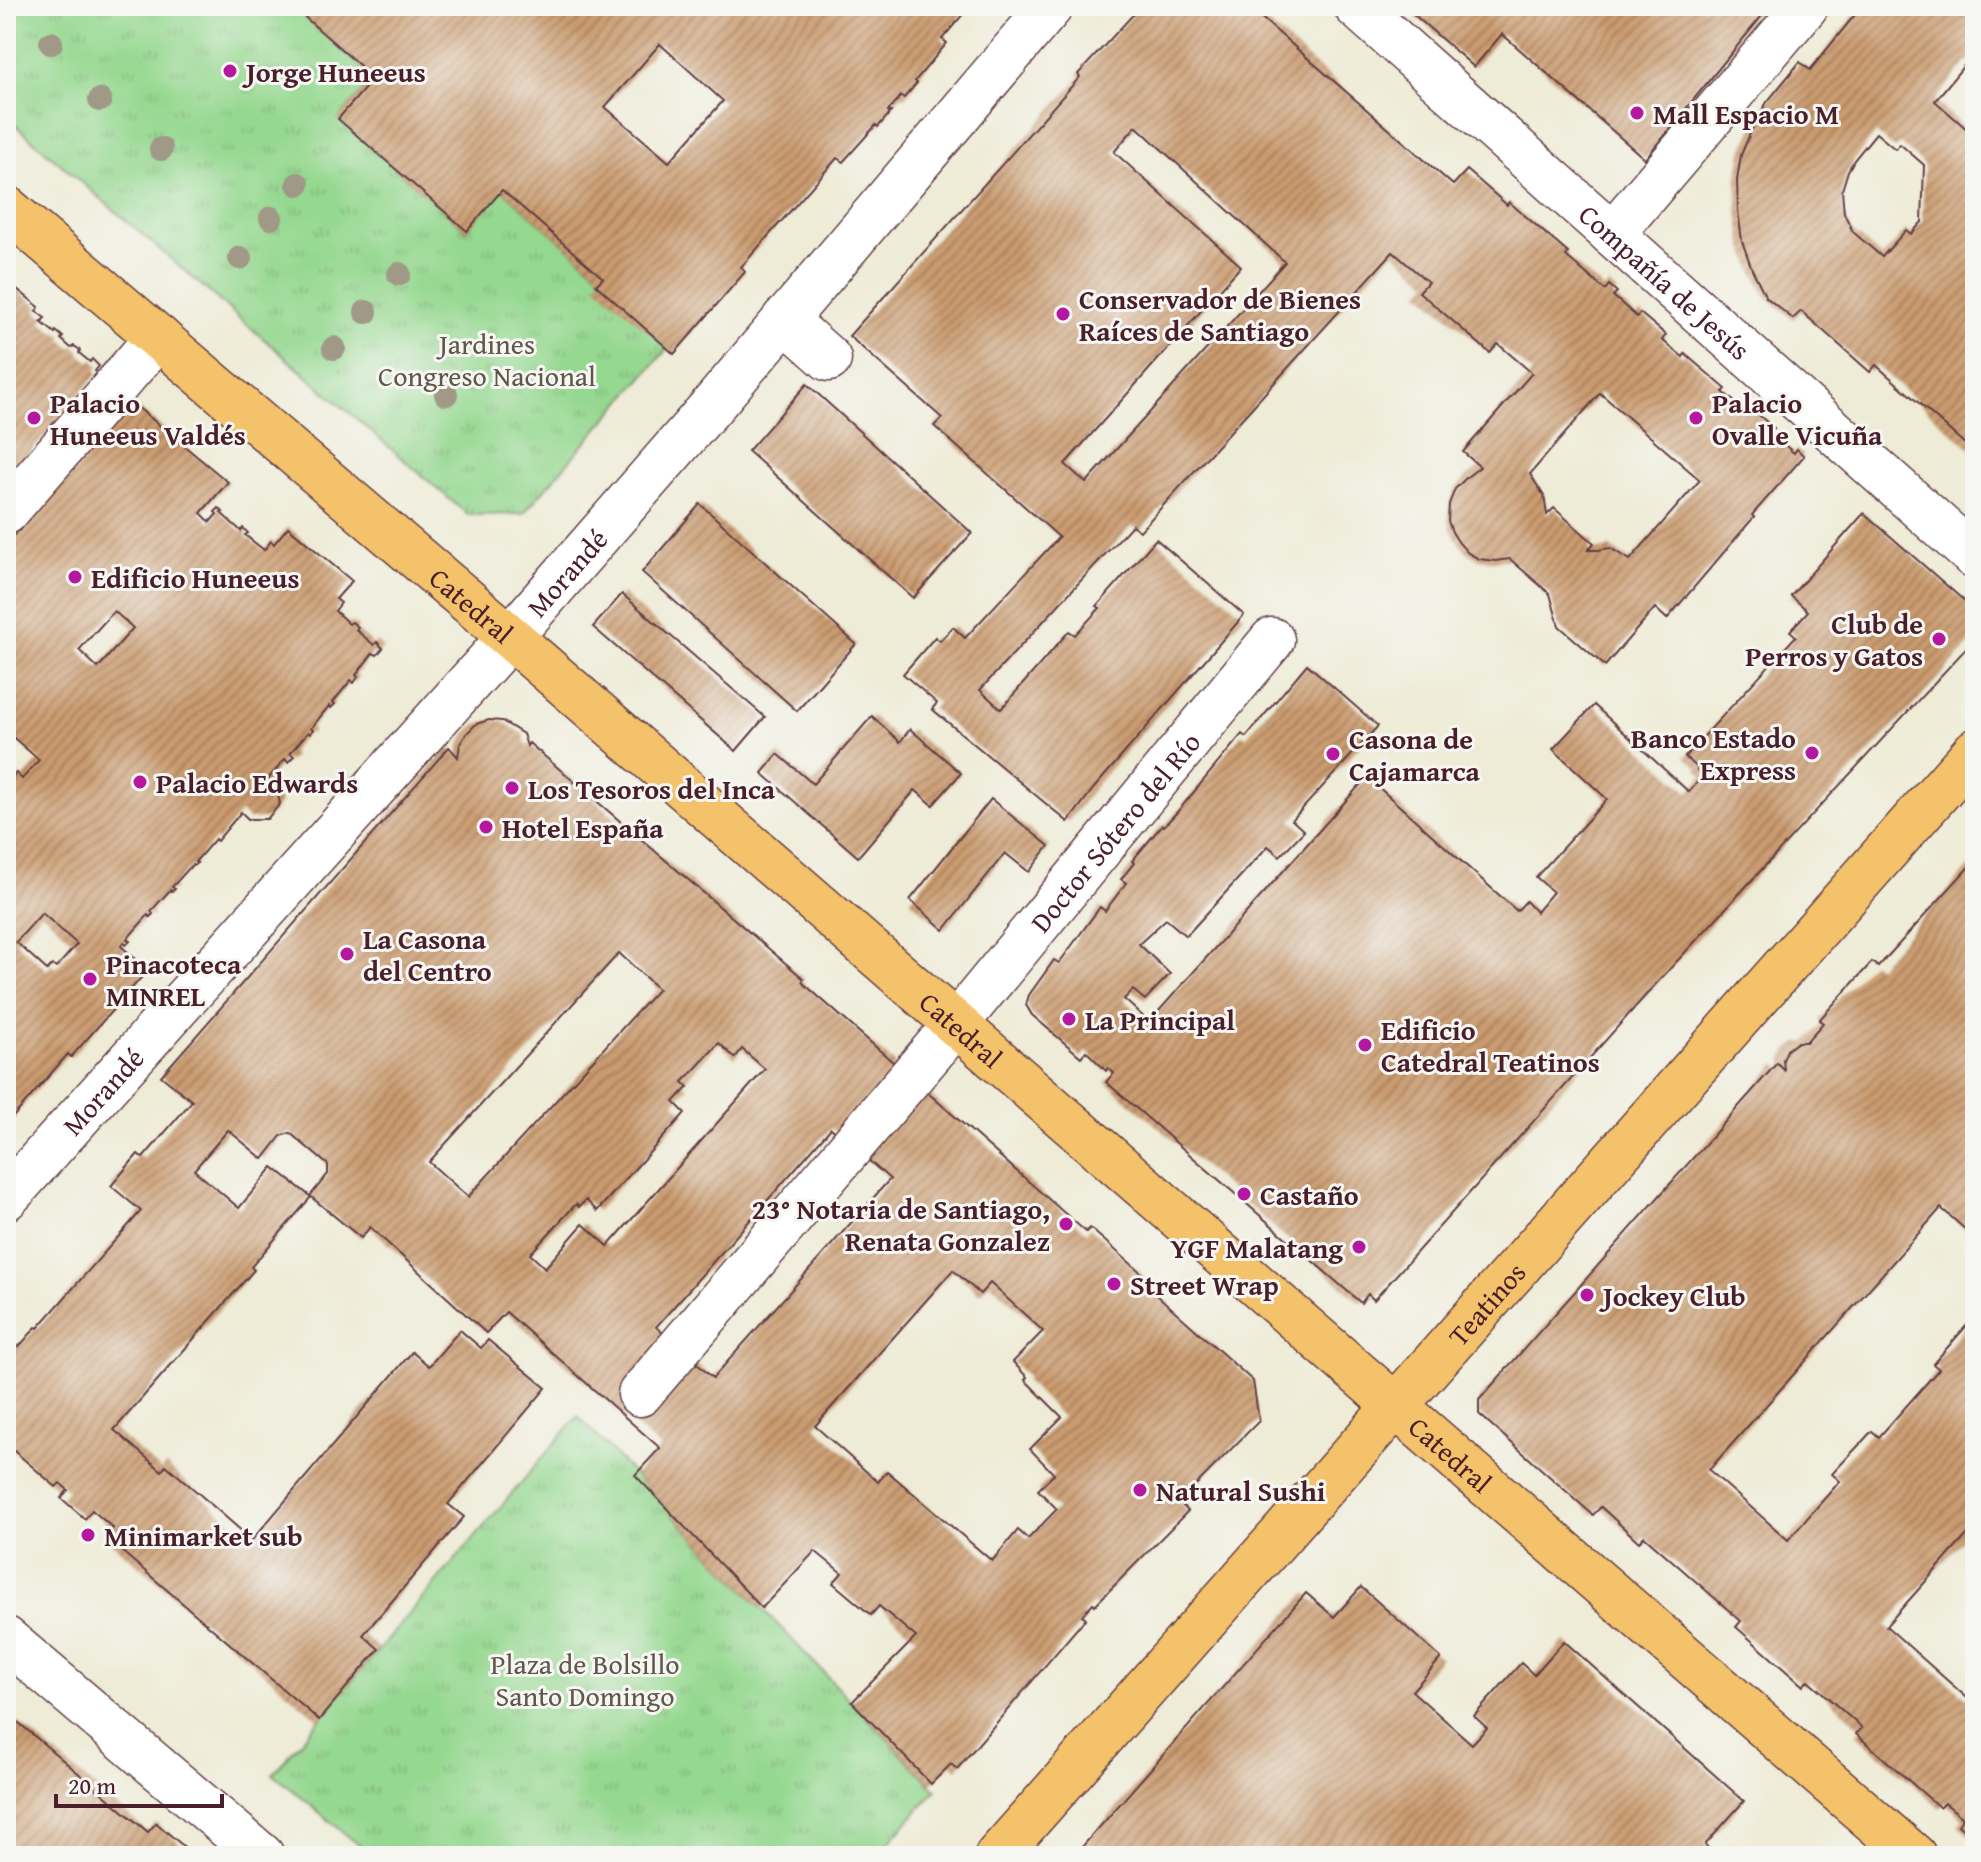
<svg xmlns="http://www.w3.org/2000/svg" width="1981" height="1862" viewBox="0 0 1981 1862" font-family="'Gentium Book Plus',serif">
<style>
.grass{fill:url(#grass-tufts);stroke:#707c5e;stroke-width:2}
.building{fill:url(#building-hatch);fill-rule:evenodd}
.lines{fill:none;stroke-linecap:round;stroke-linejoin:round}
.minor-casing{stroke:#633e45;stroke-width:47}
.major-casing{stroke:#633e45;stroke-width:47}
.minor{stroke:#fff;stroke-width:44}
.major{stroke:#f4c26a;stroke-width:44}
.tree{fill:#a09988}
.poi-dot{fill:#b5179e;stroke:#f6f6f2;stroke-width:3}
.labels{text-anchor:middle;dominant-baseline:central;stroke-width:6;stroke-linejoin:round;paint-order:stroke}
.poi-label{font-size:28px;font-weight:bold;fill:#4a1f2b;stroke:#f6f6f2;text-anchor:start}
.street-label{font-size:28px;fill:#4a1f2b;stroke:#f6f6f2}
.park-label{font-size:28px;fill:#605649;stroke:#f6f6f2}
</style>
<defs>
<pattern id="grass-tufts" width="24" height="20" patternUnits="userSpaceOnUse" patternTransform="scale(2)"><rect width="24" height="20" fill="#95d890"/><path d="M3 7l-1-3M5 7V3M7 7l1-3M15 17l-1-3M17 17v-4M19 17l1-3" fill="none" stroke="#82b97c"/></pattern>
<pattern id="building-hatch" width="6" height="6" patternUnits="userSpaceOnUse" patternTransform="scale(2)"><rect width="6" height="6" fill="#ca9b70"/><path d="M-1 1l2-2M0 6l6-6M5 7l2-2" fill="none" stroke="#a67e5c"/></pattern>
</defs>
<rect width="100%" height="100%" fill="#f6f6f2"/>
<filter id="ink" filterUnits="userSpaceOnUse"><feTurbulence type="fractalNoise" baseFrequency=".0125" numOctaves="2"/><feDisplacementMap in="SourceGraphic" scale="16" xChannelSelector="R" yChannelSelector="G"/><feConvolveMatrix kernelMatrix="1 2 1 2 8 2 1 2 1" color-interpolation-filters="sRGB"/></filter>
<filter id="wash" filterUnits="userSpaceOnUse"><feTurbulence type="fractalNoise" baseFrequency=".006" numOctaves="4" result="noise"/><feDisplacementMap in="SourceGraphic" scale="32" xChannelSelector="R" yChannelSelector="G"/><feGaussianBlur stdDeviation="1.8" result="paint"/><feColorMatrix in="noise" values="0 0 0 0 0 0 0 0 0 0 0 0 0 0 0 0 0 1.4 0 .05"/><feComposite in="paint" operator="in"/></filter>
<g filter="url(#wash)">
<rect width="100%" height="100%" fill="#eeebd6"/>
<g class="grass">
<polygon points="6,6 292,6 374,78 339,119 466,230 502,190 603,278 597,285 668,348 523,514 468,515 6,117"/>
<polygon points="578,1416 936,1790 877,1856 372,1856 273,1774"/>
</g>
<g id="blocks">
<g class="building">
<path d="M292 6H970L942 39 947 43 915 81 917 83 904 98 901 96 895 103 888 111 891 112 878 127 876 125 843 162 837 158 741 267 745 272 674 354 596 285 603 278 502 190 467 231 338 119 374 78ZM660 44 723 101 669 162 605 107Z"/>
<path d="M1141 6H1248L1453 185 1467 170 1507 205 1509 202 1568 253 1566 256 1605 290 1609 285 1617 292 1613 296 1637 317 1640 313 1666 335 1662 340 1683 357 1685 354 1726 389 1723 392 1743 409 1747 405 1774 428 1770 432 1794 453 1797 449 1804 456 1752 515 1754 517 1667 619 1655 608 1605 666 1559 626 1550 594 1510 559 1495 561 1479 559 1468 553 1459 543 1452 532 1448 521 1449 504 1455 489 1467 477 1480 467 1463 452 1532 373 1498 344 1490 353 1419 292 1428 282 1393 252 1140 531 1132 525 980 690 1001 709 1069 631 1075 635 1100 608 1097 606 1156 539 1244 615 1094 788 1068 822 932 709 937 703 903 674 935 637 940 641 953 627 965 638 1059 537 934 426 942 418 849 336 1080 77 1078 74ZM1136 126 1285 262 1086 483 1065 464 1241 266 1114 152ZM1600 393 1700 480 1630 560 1610 548 1598 550H1588L1594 543 1554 508 1547 515 1544 496 1530 474Z"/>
<polygon points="1404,6 1770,6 1645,159 1502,34 1474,67"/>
<path d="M1862 6H1975V52L1935 101 1969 131 1975 124V453L1876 365 1870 372 1801 311 1793 319 1766 297 1752 269 1742 241 1738 211 1737 180 1741 155 1751 131 1767 102 1799 63 1800 62 1810 70ZM1876 133 1895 149 1900 144 1924 165 1922 222 1911 234 1906 230 1882 257 1853 232 1844 213 1842 190 1848 171 1854 160Z"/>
<polygon points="6,280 39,307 36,311 45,318 41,322 55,333 56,331 63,337 61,339 71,348 74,346 80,350 79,353 90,362 92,359 99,366 95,371 98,373 6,481"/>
<polygon points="807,384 972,533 913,598 748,451"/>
<path d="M130 401 228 482 201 513 210 522 217 514 215 512 219 508 223 512 221 513 241 531 243 528 248 533 245 535 264 550 271 541 274 544 288 527 352 581 336 599 341 603 335 611 349 624 352 622 358 627 356 630 374 645 377 642 383 648 377 655 373 653 356 675 358 677 354 683 351 680 333 702 335 704 331 708 329 706 311 728 313 730 310 734 308 732 290 753 294 756 288 762 285 759 268 779 276 785 280 804 267 819H248L241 812 217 841 215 839 195 862 197 863 193 866 192 865 172 887 175 889 172 891 170 890 151 911 153 914 150 917 148 915 127 939 130 941 126 945 124 942 121 946 148 970 71 1057 68 1054 6 1125V784L16 773 22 779 39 760 6 731V544ZM114 611 133 628 98 668 79 650ZM42 913 77 944 56 968 52 965 47 970 16 942Z"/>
<polygon points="700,504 856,644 797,711 642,572"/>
<polygon points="1864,513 1970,606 1973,641 1654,986 1374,1300 1368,1294 1361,1303 1106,1082 1114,1073 1108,1068 1106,1071 1086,1051 1081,1057 1032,1015 1026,1005 1029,995 1054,960 1059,963 1100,907 1105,911 1126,883 1121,879 1134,863 1132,861 1162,825 1164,826 1178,811 1242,734 1246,737 1307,664 1378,726 1292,820 1304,831 1280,856 1268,846 1186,936 1166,919 1139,944 1170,974 1145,1000 1133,990 1124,999 1149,1022 1367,777 1517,911 1526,901 1536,912 1553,892 1536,877 1607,799 1553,749 1594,705 1689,792 1703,776 1697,770 1698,768 1685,757 1796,636 1790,631 1808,611 1791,596"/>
<polygon points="622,594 765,717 736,751 593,627"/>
<polygon points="872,716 900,742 910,729 961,773 933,805 915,790 858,857 762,773 778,754 813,784"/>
<path d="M489 720 502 721 523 734 527 746 529 743 804 979 802 982 1086 1232 1090 1228 1144 1275 1140 1280 1253 1381 1259 1421 1179 1502 1188 1511 1095 1605 1093 1603 1082 1615 1086 1618 957 1769 951 1764 931 1784 852 1702 916 1637 879 1606 871 1615 833 1583 842 1573 815 1551 762 1608 635 1475 660 1448 506 1312 486 1333 370 1227 361 1238 310 1196 328 1174V1165L290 1133 281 1136 263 1159 228 1130 194 1170 239 1208 273 1167 311 1197 251 1267 254 1270 114 1430 162 1471 166 1465 252 1540 412 1352 429 1366 460 1330 481 1348 488 1340 546 1388 448 1504 464 1517 363 1635 379 1649 319 1720 105 1537 113 1528 92 1510 85 1519 61 1498 68 1490 60 1483 56 1487 6 1444V1337L19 1347 36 1327 38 1328 141 1211 111 1186 138 1154 143 1158 192 1101 161 1076 449 747 458 757 460 744 466 734 476 724ZM619 953 658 989 468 1197 429 1162ZM719 1043 735 1058 742 1049 765 1069 608 1246 583 1224 545 1268 530 1254 576 1204 579 1207 586 1200 597 1211 685 1113 674 1102 688 1087 683 1082ZM831 1128 890 1179 713 1378 656 1327ZM953 1270 980 1294 990 1283 1043 1331 1013 1362 1027 1377 1025 1380 1062 1417 1030 1449 1054 1474 1038 1490 1057 1509 1028 1539 1018 1530 992 1561 887 1471 878 1482 815 1426Z"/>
<polygon points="991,799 1049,846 1029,872 1005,853 944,930 910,900"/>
<polygon points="1975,860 1975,1238 1941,1208 1709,1470 1788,1540 1840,1481 1832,1474 1872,1431 1879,1437 1939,1369 1933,1364 1975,1316 1975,1526 1886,1626 1975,1705 1975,1840 1958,1825 1963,1818 1945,1803 1940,1808 1856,1734 1862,1728 1808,1680 1803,1686 1736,1627 1741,1621 1644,1536 1639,1542 1601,1507 1593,1515 1479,1414 1479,1400 1777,1063 1784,1070 1783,1060 1787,1050 1798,1042 1806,1042 1823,1023 1819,1020 1872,962 1878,967"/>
<polygon points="1361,1587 1441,1658 1412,1691 1472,1744 1487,1728 1474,1716 1521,1663 1534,1675 1564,1641 1744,1801 1705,1845 1717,1856 1074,1856 1306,1593 1334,1617"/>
<polygon points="6,1712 148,1832 156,1823 195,1856 6,1856"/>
</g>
</g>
</g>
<g filter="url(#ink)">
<use href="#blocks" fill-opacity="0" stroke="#633e45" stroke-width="2"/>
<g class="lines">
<g class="minor-casing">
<g id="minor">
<path id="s1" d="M1356 6 1975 557"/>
<polyline points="1612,234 1806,6"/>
<polyline points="784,319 829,359"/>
<polyline points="6,512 158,337"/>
<path id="s2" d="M6 1198 510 637 716 401 1051 6"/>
<path id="s3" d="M640 1394 956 1024 1272 640"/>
<polyline points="6,1639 262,1856"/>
</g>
</g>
<g class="major-casing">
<g id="major">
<path id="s4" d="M6 208 510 637 1914 1856"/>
<path id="s5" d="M997 1856 1975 751"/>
</g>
</g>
<use href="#minor" class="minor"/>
<use href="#major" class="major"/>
</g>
<g class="tree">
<circle cx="51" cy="43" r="12"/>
<circle cx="100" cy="100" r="12"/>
<circle cx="161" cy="149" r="12"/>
<circle cx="298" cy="184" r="12"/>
<circle cx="271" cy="218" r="12"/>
<circle cx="240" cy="258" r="12"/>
<circle cx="399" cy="274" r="12"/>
<circle cx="366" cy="312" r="12"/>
<circle cx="334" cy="348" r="12"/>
<circle cx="446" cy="394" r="12"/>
</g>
</g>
<g class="poi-dot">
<circle cx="230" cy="71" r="8"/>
<circle cx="1637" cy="113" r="8"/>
<circle cx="1063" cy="314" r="8"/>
<circle cx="34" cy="418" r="8"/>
<circle cx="1696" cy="418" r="8"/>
<circle cx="75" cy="577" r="8"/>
<circle cx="1939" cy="639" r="8"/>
<circle cx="1812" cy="753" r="8"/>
<circle cx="1333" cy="754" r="8"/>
<circle cx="140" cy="782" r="8"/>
<circle cx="512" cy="788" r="8"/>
<circle cx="486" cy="827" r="8"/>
<circle cx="347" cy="954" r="8"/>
<circle cx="90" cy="979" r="8"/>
<circle cx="1069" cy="1019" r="8"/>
<circle cx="1365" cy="1045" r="8"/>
<circle cx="1244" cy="1194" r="8"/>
<circle cx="1066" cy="1224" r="8"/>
<circle cx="1359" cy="1247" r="8"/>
<circle cx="1114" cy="1284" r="8"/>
<circle cx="1587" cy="1295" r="8"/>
<circle cx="1140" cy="1490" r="8"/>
<circle cx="88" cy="1535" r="8"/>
</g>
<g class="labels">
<g class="poi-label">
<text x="246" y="71">Jorge Huneeus</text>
<text x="1653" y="113">Mall Espacio M</text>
<text x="1079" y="298">Conservador de Bienes<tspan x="1079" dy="32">Raíces de Santiago</tspan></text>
<text x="50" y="402">Palacio<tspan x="50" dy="32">Huneeus Valdés</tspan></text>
<text x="1712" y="402">Palacio<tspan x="1712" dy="32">Ovalle Vicuña</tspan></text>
<text x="91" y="577">Edificio Huneeus</text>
<text x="1923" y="623" text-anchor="end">Club de<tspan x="1923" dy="32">Perros y Gatos</tspan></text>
<text x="1796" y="737" text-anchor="end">Banco Estado<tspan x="1796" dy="32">Express</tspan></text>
<text x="1349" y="738">Casona de<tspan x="1349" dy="32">Cajamarca</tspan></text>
<text x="156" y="782">Palacio Edwards</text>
<text x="528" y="788">Los Tesoros del Inca</text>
<text x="502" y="827">Hotel España</text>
<text x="363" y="938">La Casona<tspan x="363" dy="32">del Centro</tspan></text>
<text x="106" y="963">Pinacoteca<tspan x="106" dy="32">MINREL</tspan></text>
<text x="1085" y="1019">La Principal</text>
<text x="1381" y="1029">Edificio<tspan x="1381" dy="32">Catedral Teatinos</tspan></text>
<text x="1260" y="1194">Castaño</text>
<text x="1050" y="1208" text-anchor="end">23° Notaria de Santiago,<tspan x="1050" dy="32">Renata Gonzalez</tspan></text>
<text x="1343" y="1247" text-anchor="end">YGF Malatang</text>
<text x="1130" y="1284">Street Wrap</text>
<text x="1603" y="1295">Jockey Club</text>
<text x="1156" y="1490">Natural Sushi</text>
<text x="104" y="1535">Minimarket sub</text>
</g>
<g class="street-label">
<text stroke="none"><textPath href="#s1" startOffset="414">Compañía de Jesús</textPath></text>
<text stroke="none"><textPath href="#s2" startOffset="840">Morandé</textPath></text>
<text stroke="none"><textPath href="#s4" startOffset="612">Catedral</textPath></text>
<text stroke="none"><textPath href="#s3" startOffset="736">Doctor Sótero del Río</textPath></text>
<text stroke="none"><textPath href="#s4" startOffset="1260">Catedral</textPath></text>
<text stroke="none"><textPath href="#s2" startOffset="144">Morandé</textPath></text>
<text stroke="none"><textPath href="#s5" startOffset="738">Teatinos</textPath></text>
<text stroke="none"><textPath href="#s4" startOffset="1908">Catedral</textPath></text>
</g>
<g class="park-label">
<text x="487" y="343">Jardines<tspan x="487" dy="32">Congreso Nacional</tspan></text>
<text x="585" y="1663">Plaza de Bolsillo<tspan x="585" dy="32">Santo Domingo</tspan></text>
</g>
</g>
<rect width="1981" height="1862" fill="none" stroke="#f6f6f2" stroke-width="32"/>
<path d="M56 1794v12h166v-12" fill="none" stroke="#4a1f2b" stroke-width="4"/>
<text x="68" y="1794" font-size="24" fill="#4a1f2b" stroke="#f6f6f2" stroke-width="6" paint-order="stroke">20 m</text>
</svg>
